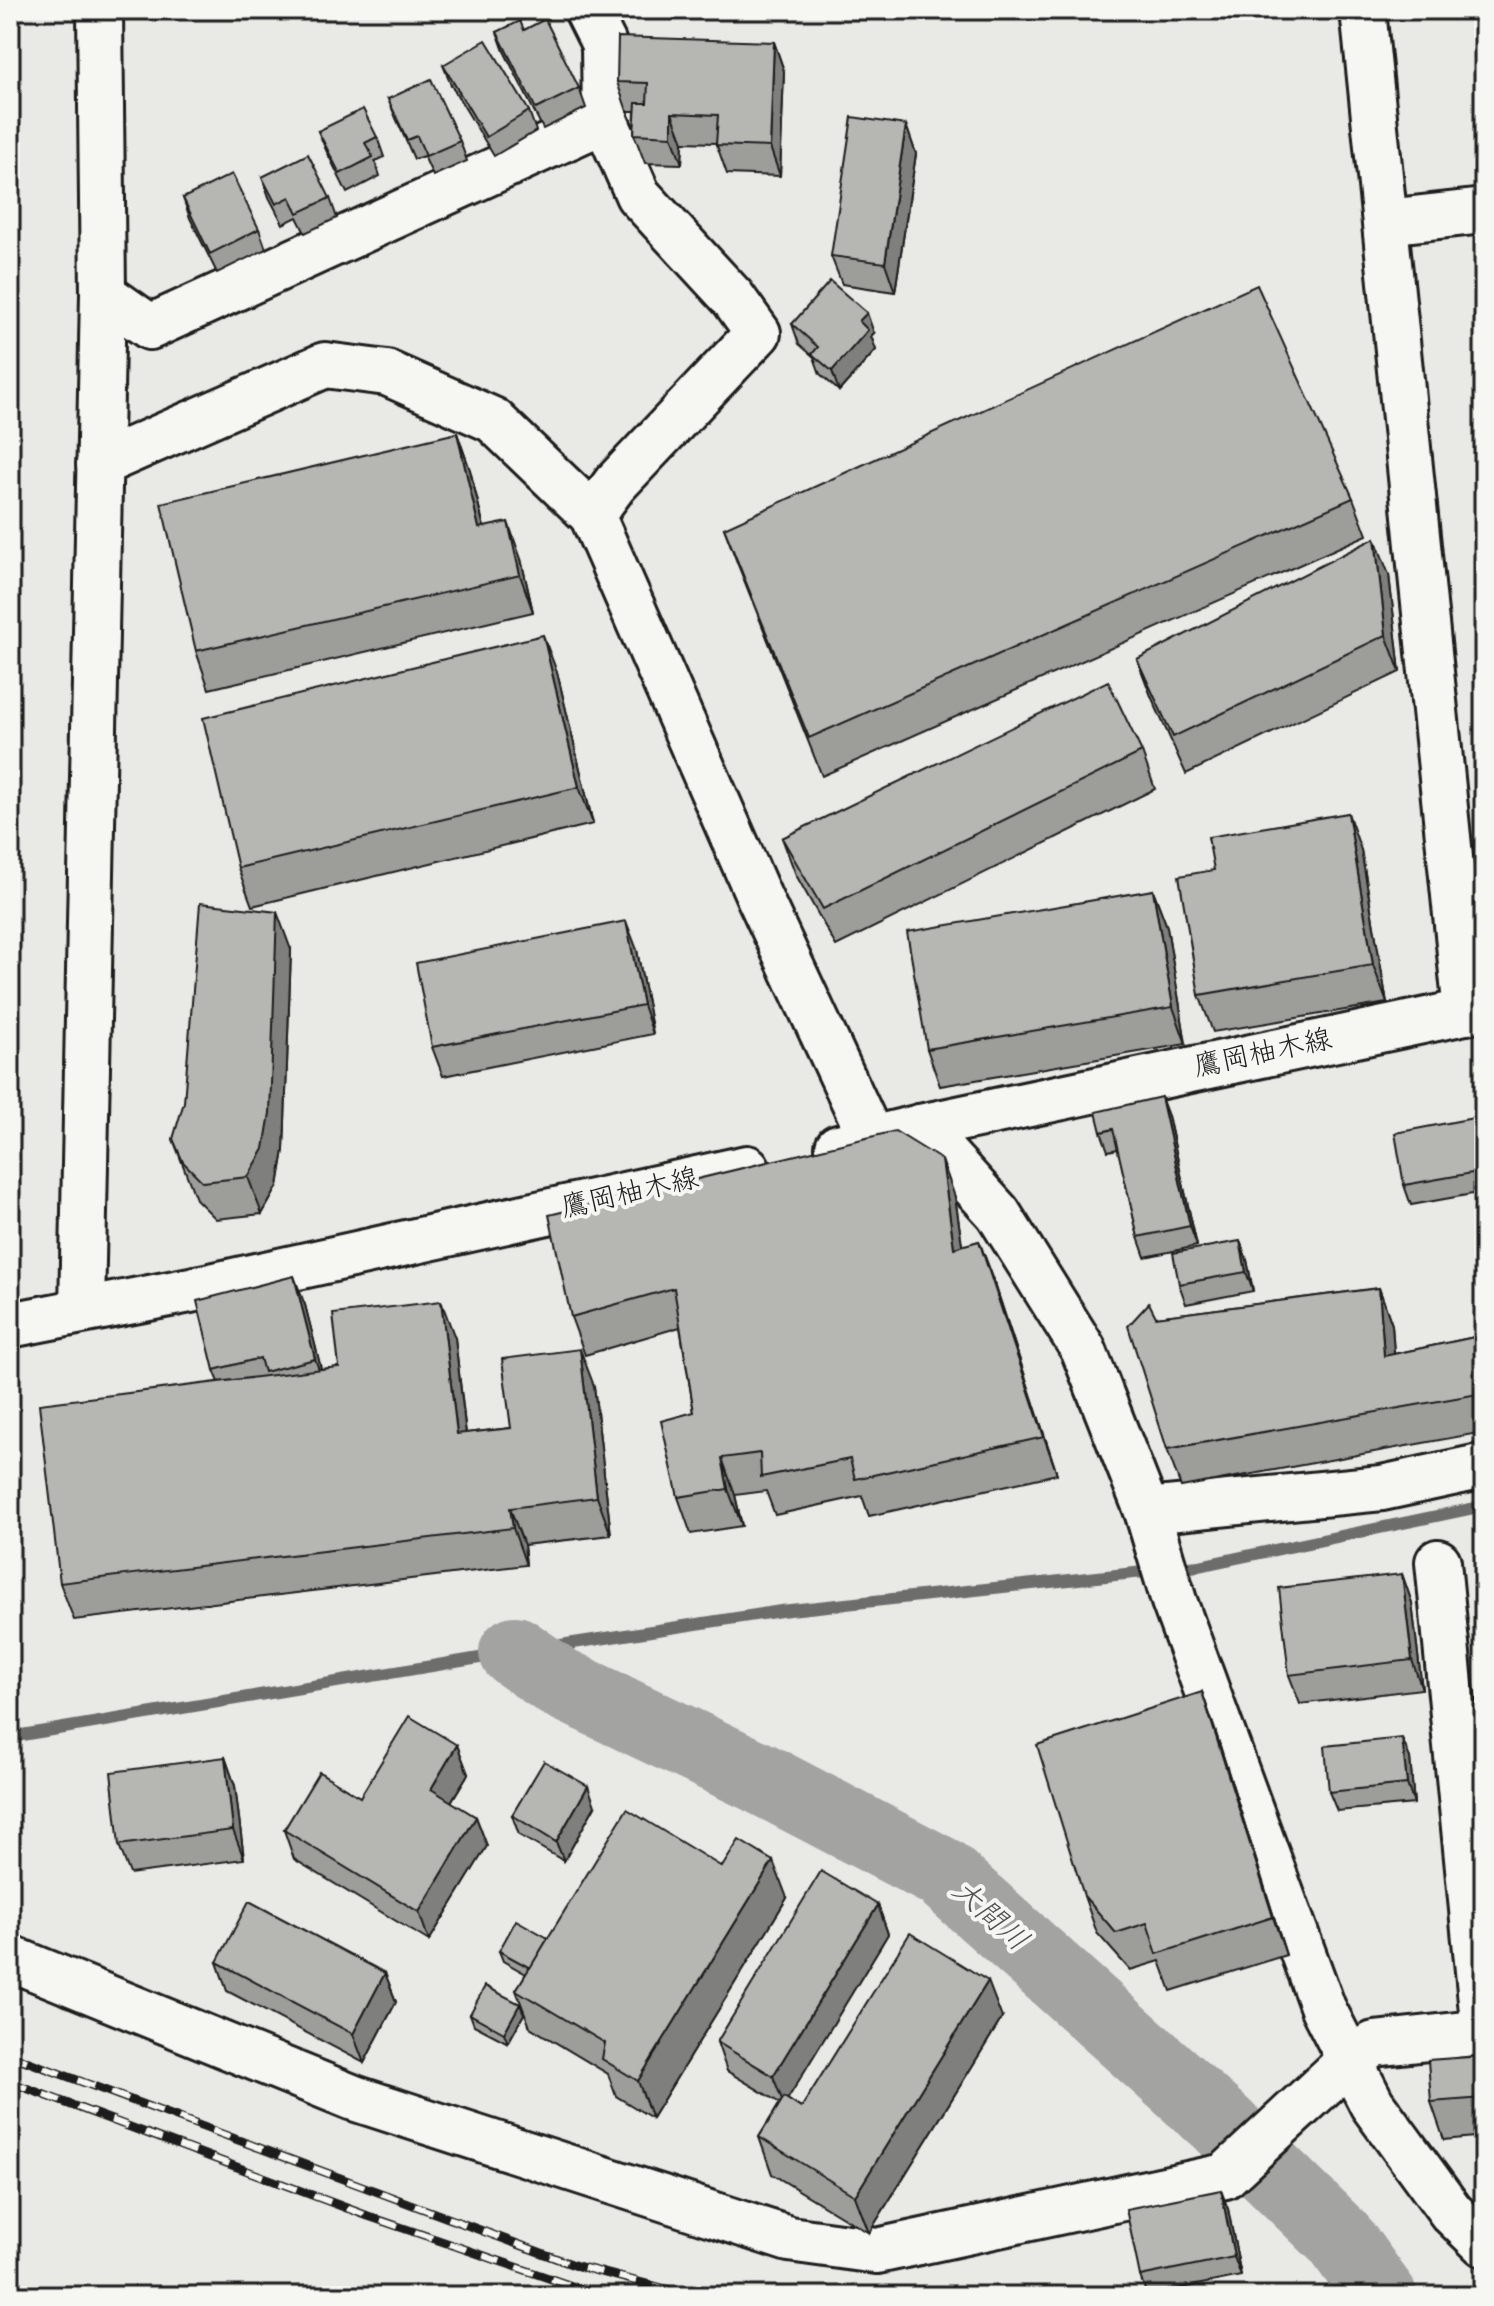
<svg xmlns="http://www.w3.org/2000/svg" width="1494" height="2306" viewBox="0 0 1494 2306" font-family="Mynerve,'Klee One',sans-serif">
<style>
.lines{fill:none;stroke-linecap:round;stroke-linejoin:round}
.stream{stroke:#6d6d6c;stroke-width:12}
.river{stroke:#a3a3a1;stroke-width:72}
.minor-casing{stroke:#1c1c1c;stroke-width:50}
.major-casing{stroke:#1c1c1c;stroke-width:50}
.minor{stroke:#f6f6f2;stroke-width:44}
.major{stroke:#f6f6f2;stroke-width:44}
.rail-casing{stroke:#1c1c1c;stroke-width:9}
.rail{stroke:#f6f6f2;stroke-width:6;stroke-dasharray:18;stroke-linecap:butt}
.wall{fill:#9d9d9a;stroke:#1c1c1c;stroke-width:2}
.shaded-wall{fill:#7f7f7d;stroke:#1c1c1c;stroke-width:2}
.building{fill:#b6b6b3;stroke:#1c1c1c;stroke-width:2}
.labels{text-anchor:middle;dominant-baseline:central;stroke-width:8;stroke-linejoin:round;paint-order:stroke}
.street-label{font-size:28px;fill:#1c1c1c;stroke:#f6f6f2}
.water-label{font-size:30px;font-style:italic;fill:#525251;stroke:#f6f6f2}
</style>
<rect width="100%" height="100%" fill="#e9e9e5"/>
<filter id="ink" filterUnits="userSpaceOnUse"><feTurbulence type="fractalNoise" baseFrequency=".0125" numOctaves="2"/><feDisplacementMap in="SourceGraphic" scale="16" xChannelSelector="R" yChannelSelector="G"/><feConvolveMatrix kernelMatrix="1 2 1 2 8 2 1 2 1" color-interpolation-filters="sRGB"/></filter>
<g filter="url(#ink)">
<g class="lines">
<polyline class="stream" points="10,1737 515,1652 781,1611 1199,1566 1484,1506"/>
<polyline class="river" points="515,1652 558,1682 758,1777 942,1873 1224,2126 1339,2238 1381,2296"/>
<g class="minor-casing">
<g id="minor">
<polyline points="587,10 604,44 605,120 638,195 733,298 758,333 615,484 592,515 759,897 872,1140"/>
<polyline points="1363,10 1466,1012"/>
<polyline points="1386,222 1484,211"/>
<polyline points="103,294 150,327 605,120"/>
<polyline points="99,464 325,365 387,373 493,420 592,515"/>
<polyline points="920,1127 998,1213 1083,1349 1147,1511 1174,1601 1323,2008 1372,2104 1451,2212 1484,2244"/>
<polyline points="82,1309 103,294 100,10"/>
<polyline points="1147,1511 1382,1488 1484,1466"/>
<polyline points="1438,1562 1484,2032"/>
<polyline points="10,1958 354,2098 789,2239 877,2251 1225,2176 1350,2060 1374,2044 1484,2032"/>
</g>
</g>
<g class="major-casing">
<g id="major">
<polyline points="838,1147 920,1127 1484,1008"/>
<polyline points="10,1325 211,1286 747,1168"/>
</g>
</g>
<use href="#minor" class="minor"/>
<use href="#major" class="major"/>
<g class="rail-casing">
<g id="rail">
<polyline points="10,2055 574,2265 693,2296"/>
<polyline points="10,2082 368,2216 601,2296"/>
</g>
</g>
<use href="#rail" class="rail"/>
</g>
<g class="wall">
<polygon points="524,30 579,88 586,108 543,129 504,51 497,32"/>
<polygon points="774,42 784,71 780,176 727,174 716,143 683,142 682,164 645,163 634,134 635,111 627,111 617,82"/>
<polygon points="443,65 529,111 536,131 494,156 451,85"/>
<polygon points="388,99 460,141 467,161 433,176 424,156 414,159 396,118"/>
<polygon points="906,125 916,154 895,292 842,284 831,256"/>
<polygon points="318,131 377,137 384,157 375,161 380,176 347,193 326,150"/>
<polygon points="262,177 330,198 337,218 305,233 297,217 283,224 269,197"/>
<polygon points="183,198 259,229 266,249 217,273 190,218"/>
<polygon points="792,324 874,333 871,336 876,350 839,391 820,374 814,357 799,344"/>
<polygon points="457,433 470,470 484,527 521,559 533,612 209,689 196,651"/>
<polygon points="1353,498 1367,535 822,776 738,565 724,528"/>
<polygon points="1389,575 1400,672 1186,774 1151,696 1137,659"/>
<polygon points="557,672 593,824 252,906 238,868"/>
<polygon points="1142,752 1155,789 836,946 796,875 782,838"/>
<polygon points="1361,850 1387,1003 1213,1032 1199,995 1214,870"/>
<polygon points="1153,890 1167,927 1186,1044 940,1086 927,1049"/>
<polygon points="291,950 284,1150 278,1186 262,1214 216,1219 196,1199 173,1139"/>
<polygon points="637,950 653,1034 443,1076 432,1047"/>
<polygon points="1168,1116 1197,1246 1145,1257 1138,1237 1118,1149 1108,1151 1101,1132"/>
<polygon points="1484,1116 1484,1192 1411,1205 1404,1185"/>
<polygon points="955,1197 962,1246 979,1241 993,1278 1057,1474 869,1516 862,1496 775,1515 766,1491 735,1495 742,1526 691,1534 678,1497 694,1412 680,1327 585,1355 571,1317"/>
<polygon points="1240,1241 1247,1260 1253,1291 1186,1304 1179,1284"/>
<polygon points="1379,1288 1392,1325 1394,1354 1484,1335 1484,1432 1181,1487 1167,1449 1156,1317"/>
<polygon points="305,1305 321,1369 339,1367 455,1338 466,1433 511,1428 594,1386 611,1535 524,1545 526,1565 74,1620 60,1583 219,1382 214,1370"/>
<polygon points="1402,1574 1412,1603 1422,1689 1300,1704 1289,1675"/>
<polygon points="1202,1692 1215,1730 1286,1955 1171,1991 1160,1961 1130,1970 1097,1933 1084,1896"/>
<polygon points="457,1745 468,1774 451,1802 476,1817 487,1846 429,1941 294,1859 284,1830 360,1797"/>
<polygon points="225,1757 235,1786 244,1859 130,1874 119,1845"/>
<polygon points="1410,1758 1414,1804 1337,1811 1329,1792"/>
<polygon points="595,1806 564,1861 519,1835 512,1815"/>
<polygon points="722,1867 787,1898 652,2118 616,2096 608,2074 530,2027 516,1990 526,1974 503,1961 499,1951 548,1938"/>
<polygon points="878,1905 888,1934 787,2099 801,2108 1002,2018 869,2233 772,2174 759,2137 780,2103 727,2071 717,2042"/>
<polygon points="217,1962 385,1973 396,2002 364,2063 227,1991"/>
<polygon points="520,2004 524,2014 508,2043 474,2025 470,2014"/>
<polygon points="1484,2056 1484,2136 1444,2140 1431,2102"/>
<polygon points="1228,2209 1241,2276 1147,2295 1140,2276"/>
</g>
<g class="shaded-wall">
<polygon points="774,42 784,71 780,176 770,147"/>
<polygon points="672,113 683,142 682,164 672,136"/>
<polygon points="906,125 916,154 895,292 885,263"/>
<polygon points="867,313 874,333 871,336 876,350 839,391 832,371 859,321"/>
<polygon points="457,433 470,470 493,565 479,528"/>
<polygon points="508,522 521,559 533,612 520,575"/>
<polygon points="1375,538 1389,575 1400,672 1386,635"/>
<polygon points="543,635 557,672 593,824 579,787"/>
<polygon points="1348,813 1361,850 1387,1003 1373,965"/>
<polygon points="1153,890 1167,927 1186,1044 1173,1007"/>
<polygon points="277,912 291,950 284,1150 278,1186 262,1214 248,1177"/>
<polygon points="626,921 637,950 653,1034 643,1005"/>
<polygon points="1161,1097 1168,1116 1197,1246 1190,1226"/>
<polygon points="942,1160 955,1197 968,1285 954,1248"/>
<polygon points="979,1241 993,1278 1057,1474 1044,1437"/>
<polygon points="1240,1241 1247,1260 1253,1291 1246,1272"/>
<polygon points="294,1276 305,1305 326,1388 315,1359"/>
<polygon points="1379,1288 1392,1325 1397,1394 1384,1356"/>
<polygon points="441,1301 455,1338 470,1471 457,1434"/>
<polygon points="580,1349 594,1386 611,1535 597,1497"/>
<polygon points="722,1458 735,1495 742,1526 728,1489"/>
<polygon points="510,1508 524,1545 526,1565 513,1528"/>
<polygon points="1402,1574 1412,1603 1422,1689 1412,1660"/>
<polygon points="1202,1692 1215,1730 1286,1955 1273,1917"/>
<polygon points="1402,1738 1410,1758 1414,1804 1407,1784"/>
<polygon points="457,1745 468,1774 441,1818 431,1789"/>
<polygon points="225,1757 235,1786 244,1859 233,1830"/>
<polygon points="588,1786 595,1806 564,1861 556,1842"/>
<polygon points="476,1817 487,1846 429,1941 419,1912"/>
<polygon points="773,1861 787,1898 652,2118 638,2081"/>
<polygon points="878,1905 888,1934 784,2105 773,2076"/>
<polygon points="385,1973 396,2002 364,2063 353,2034"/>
<polygon points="988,1981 1002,2018 869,2233 855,2196"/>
<polygon points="520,2004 524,2014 508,2043 504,2033"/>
<polygon points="1221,2190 1228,2209 1241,2276 1234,2257"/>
</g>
<g class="building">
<polygon points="545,19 579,88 536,109 497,32 520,21 524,30"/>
<polygon points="618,37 774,42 770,147 716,145 718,115 672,113 672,136 634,134 636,103 647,103 648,83 617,82"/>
<polygon points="486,40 529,111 486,137 443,65"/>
<polygon points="431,79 460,141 426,156 417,136 407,140 388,99"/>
<polygon points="363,109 377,137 365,143 373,157 340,174 318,131"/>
<polygon points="852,117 906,125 885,263 831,256"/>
<polygon points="308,154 330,198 298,213 290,197 276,204 262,177"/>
<polygon points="232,174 259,229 210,254 183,198"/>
<polygon points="830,281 867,313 859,321 868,330 832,371 812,354 818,347 792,324"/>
<polygon points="1257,285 1353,498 809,738 724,528"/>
<polygon points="457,433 479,528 508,522 520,575 196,651 161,503"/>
<polygon points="1375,538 1386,635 1173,737 1137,659"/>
<polygon points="543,635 579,787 238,868 203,718"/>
<polygon points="1108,681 1142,752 823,909 782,838"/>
<polygon points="1348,813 1373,965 1199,995 1179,876 1214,870 1208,837"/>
<polygon points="1153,890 1173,1007 927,1049 907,932"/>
<polygon points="200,903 277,912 270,1113 264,1149 248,1177 203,1182 183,1162 173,1139 184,1102"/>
<polygon points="626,921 643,1005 432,1047 416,963"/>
<polygon points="1161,1097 1190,1226 1138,1237 1113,1129 1101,1132 1096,1112"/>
<polygon points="1484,1116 1484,1171 1404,1185 1395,1133"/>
<polygon points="895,1131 942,1160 954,1248 979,1241 1044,1437 855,1479 850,1459 761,1477 760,1453 722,1458 728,1489 678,1497 661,1421 694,1412 674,1288 571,1317 549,1215"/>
<polygon points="1240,1241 1246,1272 1179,1284 1173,1253"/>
<polygon points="294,1276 315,1359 264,1372 260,1358 214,1370 197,1301"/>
<polygon points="1379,1288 1384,1356 1484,1335 1484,1393 1167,1449 1128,1326 1149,1303 1156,1317"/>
<polygon points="441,1301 457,1434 511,1428 502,1359 580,1349 597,1497 510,1508 513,1528 60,1583 39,1404 339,1367 333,1314"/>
<polygon points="1479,1567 1484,1567 1484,1609"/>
<polygon points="1402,1574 1412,1660 1289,1675 1279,1588"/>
<polygon points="1202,1692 1273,1917 1157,1954 1147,1923 1116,1933 1084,1896 1037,1745"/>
<polygon points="409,1716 457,1745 431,1789 476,1817 419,1912 284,1830 319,1772 360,1797"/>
<polygon points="1402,1738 1407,1784 1329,1792 1325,1746"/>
<polygon points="225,1757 233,1830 119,1845 111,1772"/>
<polygon points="544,1761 588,1786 556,1842 512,1815"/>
<polygon points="627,1809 722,1867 739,1840 773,1861 638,2081 602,2059 605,2043 516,1990"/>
<polygon points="821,1871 878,1905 773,2076 717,2042"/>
<polygon points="249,1901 385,1973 353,2034 217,1962"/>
<polygon points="516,1920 548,1938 530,1968 499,1951"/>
<polygon points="910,1933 988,1981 855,2196 759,2137 784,2097 801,2108"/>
<polygon points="485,1986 520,2004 504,2033 470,2014"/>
<polygon points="1484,2056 1484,2098 1431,2102 1428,2060"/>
<polygon points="1221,2190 1234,2257 1140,2276 1126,2209"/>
</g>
</g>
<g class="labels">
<g class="street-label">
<text transform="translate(1263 1054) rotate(-12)">鷹岡柚木線</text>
<text transform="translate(630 1194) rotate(-13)">鷹岡柚木線</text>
</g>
<g class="water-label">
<text transform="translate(990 1916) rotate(42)">大間川</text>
</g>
</g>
<rect width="1494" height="2306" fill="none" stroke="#f6f6f2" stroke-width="40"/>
<rect x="20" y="20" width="1454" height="2266" fill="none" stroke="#1c1c1c" stroke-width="3" filter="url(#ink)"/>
</svg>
